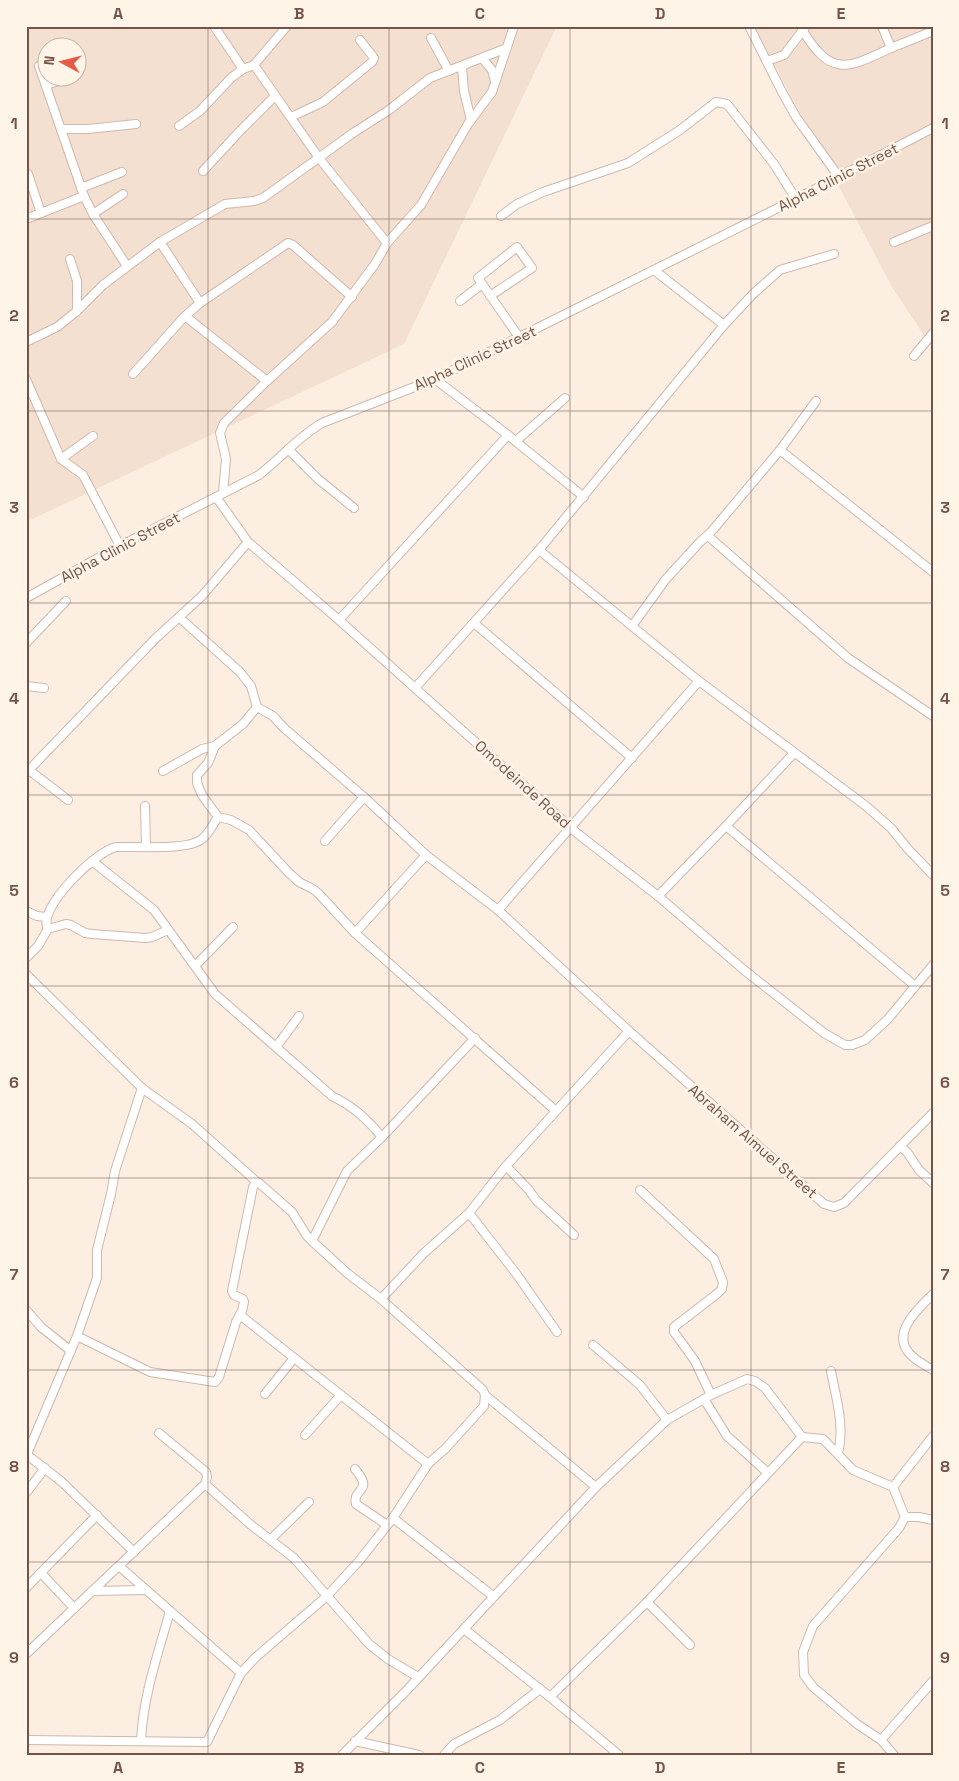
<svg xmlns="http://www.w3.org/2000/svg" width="959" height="1781" viewBox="0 0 959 1781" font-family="'Space Grotesk',sans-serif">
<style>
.residential{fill:#f4e0d1;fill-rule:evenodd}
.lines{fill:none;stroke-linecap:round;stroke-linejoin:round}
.minor-casing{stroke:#cfb8ac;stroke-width:10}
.minor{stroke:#fff;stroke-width:8}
.grid{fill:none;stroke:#745449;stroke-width:1;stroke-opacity:0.55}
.labels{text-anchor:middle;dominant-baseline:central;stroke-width:5;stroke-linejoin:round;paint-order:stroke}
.street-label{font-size:15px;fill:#745449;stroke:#fff4e8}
.neatline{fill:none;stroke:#745449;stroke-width:2}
.grid-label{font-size:16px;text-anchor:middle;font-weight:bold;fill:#745449}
</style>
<rect width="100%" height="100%" fill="#fcefe2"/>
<g class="residential">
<path d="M26 26H554L556 28 404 344 26 522ZM48 48H78V78H48Z"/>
<polygon points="754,26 933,26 933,349 892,287"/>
</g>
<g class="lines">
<g class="minor-casing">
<g id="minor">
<polyline points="214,26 243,69"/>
<polyline points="749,26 781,90 796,117 839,177"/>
<polyline points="882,26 891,48 933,31"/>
<path d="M803 31C832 78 848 68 891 48"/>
<polyline points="431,38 449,71"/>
<polyline points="482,58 492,70 495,81"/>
<polyline points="767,61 784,55 806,26"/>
<polyline points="254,65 319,158 387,243"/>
<polyline points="39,66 84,196 93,214 127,266"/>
<polyline points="462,67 464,91 471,120"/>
<polyline points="46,85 69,78"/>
<polyline points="291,117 323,102 372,62 374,58 360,40"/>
<polyline points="179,126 200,111 231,78 243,69 254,65 287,26"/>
<polyline points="61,129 88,129 136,124"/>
<polyline points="203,171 239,132 275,96"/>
<polyline points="28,174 41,213"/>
<polyline points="81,188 122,172"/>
<polyline points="93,214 123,194"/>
<polyline points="501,216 517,204 543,192 628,163 680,130 716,102 727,104 774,164 796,199"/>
<polyline points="26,219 84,196"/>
<polyline points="160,242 200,303"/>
<polyline points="894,242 933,226"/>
<polyline points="70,259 77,281 77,311"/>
<polyline points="654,270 724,325"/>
<polyline points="490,296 532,268 517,247 478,278 519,337"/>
<polyline points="460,301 482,284"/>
<polyline points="185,316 267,381"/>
<polyline points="26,342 57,327 77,311 103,285 160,242 225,204 254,201 263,198 353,133 389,110 430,78 507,48"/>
<polyline points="914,356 933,333"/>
<polyline points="133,374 185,316 200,303 288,243 293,245 352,297"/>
<polyline points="26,379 61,459 83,475 120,546"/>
<polyline points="435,379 508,435 584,497"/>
<polyline points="516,441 565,398"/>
<polyline points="288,449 318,479 354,508"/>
<polyline points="780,450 933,572"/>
<polyline points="61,459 93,436"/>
<polyline points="223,493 226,459 220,433 224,423 267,381 332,322 375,264 387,243 421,205 468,124 492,92 514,26"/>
<polyline points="216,497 248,542 339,620 578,834 658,896 744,970 824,1033 845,1045 852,1045 865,1040 887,1020 933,965"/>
<polyline points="708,536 848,658 933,716"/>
<polyline points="539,550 699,681 866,806 891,828 908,849 933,875"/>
<path d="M26 598 120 546 259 475C281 458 298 437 322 423L435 379 796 199 933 128"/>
<polyline points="180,618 240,672 251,686 257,707 273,716 284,728 364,797 426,855 498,910 629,1031 824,1204 834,1207 844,1203 933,1113"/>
<polyline points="339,620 508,435"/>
<polyline points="474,623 632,758"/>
<polyline points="632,626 666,579 700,542 711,532 780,450 816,401"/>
<polyline points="26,643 66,601"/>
<polyline points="26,686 44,688"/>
<polyline points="415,688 539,550 724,325 753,294 780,270 834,254"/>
<polyline points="257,707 243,724 215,746 208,763 197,775 197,783 202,795 218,817 231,820 249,830 289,873 299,882 313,889 319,894 355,933 556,1111"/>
<polyline points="29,770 68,800"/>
<polyline points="163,771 202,749 215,746"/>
<polyline points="26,773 155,639 202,596 248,542"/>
<polyline points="145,806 146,847"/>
<polyline points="726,826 915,986"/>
<polyline points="325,841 364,797"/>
<path d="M92 861 154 910 215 994 332 1096C354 1107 366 1118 382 1137L347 1171 312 1241"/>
<polyline points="658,896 726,826 794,753"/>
<polyline points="498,910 699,681"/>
<polyline points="26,911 37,916 46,917"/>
<path d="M48 929C36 909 96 851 116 847 136 846 188 851 202 839 209 834 213 824 218 817"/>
<polyline points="355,933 426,855"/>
<polyline points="26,958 38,946 48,929 55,927 66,924 71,925 85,933 92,934 146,938 152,937 168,930"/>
<polyline points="195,966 233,927"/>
<polyline points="26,974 142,1088 192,1124 257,1182"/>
<polyline points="276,1047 299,1016"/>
<polyline points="382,1137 475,1038"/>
<polyline points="900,1146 907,1152 919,1170 933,1183"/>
<polyline points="506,1166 529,1190 536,1200 574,1235"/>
<polyline points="640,1190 714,1259 723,1282 722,1289 718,1293 674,1327 674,1332 695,1361 711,1395"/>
<polyline points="469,1213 515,1272 557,1332"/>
<path d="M933 1294C919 1308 890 1333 910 1354 916 1361 925 1365 933 1370"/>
<polyline points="381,1299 424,1253 469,1213 506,1166 629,1031"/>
<polyline points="26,1310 41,1327 71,1351"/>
<polyline points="240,1315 428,1464"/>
<polyline points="77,1336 150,1372 215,1382 219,1377 236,1322 242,1311 244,1302 243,1299 234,1295 232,1291 253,1187 255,1184 259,1183 292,1212 307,1236 312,1241 347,1273 381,1299 483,1390 485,1395 596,1487"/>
<polyline points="593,1345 640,1385 667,1420"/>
<path d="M831 1371C836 1398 845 1426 838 1453"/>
<polyline points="265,1394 294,1358"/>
<polyline points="704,1399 727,1436 768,1473"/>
<polyline points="305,1435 341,1395"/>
<polyline points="26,1454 62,1482 134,1552"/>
<polyline points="27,1454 77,1336 97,1278 97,1250 111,1194 115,1171 142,1088"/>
<path d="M355 1469C375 1493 352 1487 356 1504L387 1525"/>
<polyline points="205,1484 251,1525 294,1558 369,1644 388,1659 418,1677"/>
<polyline points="26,1493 45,1468"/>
<polyline points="905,1517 893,1487 933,1436"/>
<polyline points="905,1517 919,1517 933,1520"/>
<polyline points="393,1518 493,1596"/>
<polyline points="271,1539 309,1502"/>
<polyline points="119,1566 241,1673"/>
<polyline points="41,1573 74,1608"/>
<polyline points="26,1588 97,1515"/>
<polyline points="92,1591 146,1590"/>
<polyline points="647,1602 690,1645"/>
<polyline points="464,1629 550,1697 619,1755"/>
<polyline points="26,1654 205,1484 207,1477 206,1472 159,1433"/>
<polyline points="550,1697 647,1602 802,1437 823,1439 853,1470 893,1487"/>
<polyline points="26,1740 207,1742 241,1673 256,1657 327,1596 359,1561 393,1518 428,1464 446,1448 484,1406 485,1395"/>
<polyline points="881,1740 933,1681"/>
<path d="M141 1741C143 1696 158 1654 170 1611"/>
<polyline points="355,1741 419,1755"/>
<polyline points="342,1755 407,1690 596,1487 667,1420 711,1395 747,1379 755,1381 765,1388 802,1437"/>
<polyline points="444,1755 454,1744 500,1720 540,1689"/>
<polyline points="894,1755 881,1740 857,1724 813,1687 804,1675 803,1652 813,1626 899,1528 905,1517"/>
</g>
</g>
<use href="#minor" class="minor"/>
</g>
<path class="grid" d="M208 26V1755M389 26V1755M570 26V1755M751 26V1755M26 219H933M26 411H933M26 603H933M26 795H933M26 986H933M26 1178H933M26 1370H933M26 1562H933"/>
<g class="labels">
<g class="street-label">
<text transform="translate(838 177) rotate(-27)">Alpha Clinic Street</text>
<text transform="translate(475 358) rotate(-25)">Alpha Clinic Street</text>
<text transform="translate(120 547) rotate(-28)">Alpha Clinic Street</text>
<text transform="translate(523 784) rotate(42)">Omodeinde Road</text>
<text transform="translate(753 1141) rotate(41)">Abraham Aimuel Street</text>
</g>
</g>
<rect width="959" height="1781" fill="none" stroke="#fff4e8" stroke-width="55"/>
<g transform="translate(62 62) rotate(277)"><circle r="24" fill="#fff4e8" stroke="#c7b4a8"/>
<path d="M0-4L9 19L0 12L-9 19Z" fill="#e65b47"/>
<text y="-8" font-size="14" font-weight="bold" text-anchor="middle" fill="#745449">N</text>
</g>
<rect x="28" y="28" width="904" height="1726" class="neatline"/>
<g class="grid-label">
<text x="118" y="19">A</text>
<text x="299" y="19">B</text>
<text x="480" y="19">C</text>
<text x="660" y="19">D</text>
<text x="841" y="19">E</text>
<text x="14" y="129">1</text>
<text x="945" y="129">1</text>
<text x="14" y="321">2</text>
<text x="945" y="321">2</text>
<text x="14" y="513">3</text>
<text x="945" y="513">3</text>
<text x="14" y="704">4</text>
<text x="945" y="704">4</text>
<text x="14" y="896">5</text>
<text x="945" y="896">5</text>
<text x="14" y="1088">6</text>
<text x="945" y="1088">6</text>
<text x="14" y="1280">7</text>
<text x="945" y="1280">7</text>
<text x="14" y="1472">8</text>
<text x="945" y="1472">8</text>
<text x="14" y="1663">9</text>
<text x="945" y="1663">9</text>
<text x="118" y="1773">A</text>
<text x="299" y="1773">B</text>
<text x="480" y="1773">C</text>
<text x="660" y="1773">D</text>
<text x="841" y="1773">E</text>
</g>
</svg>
